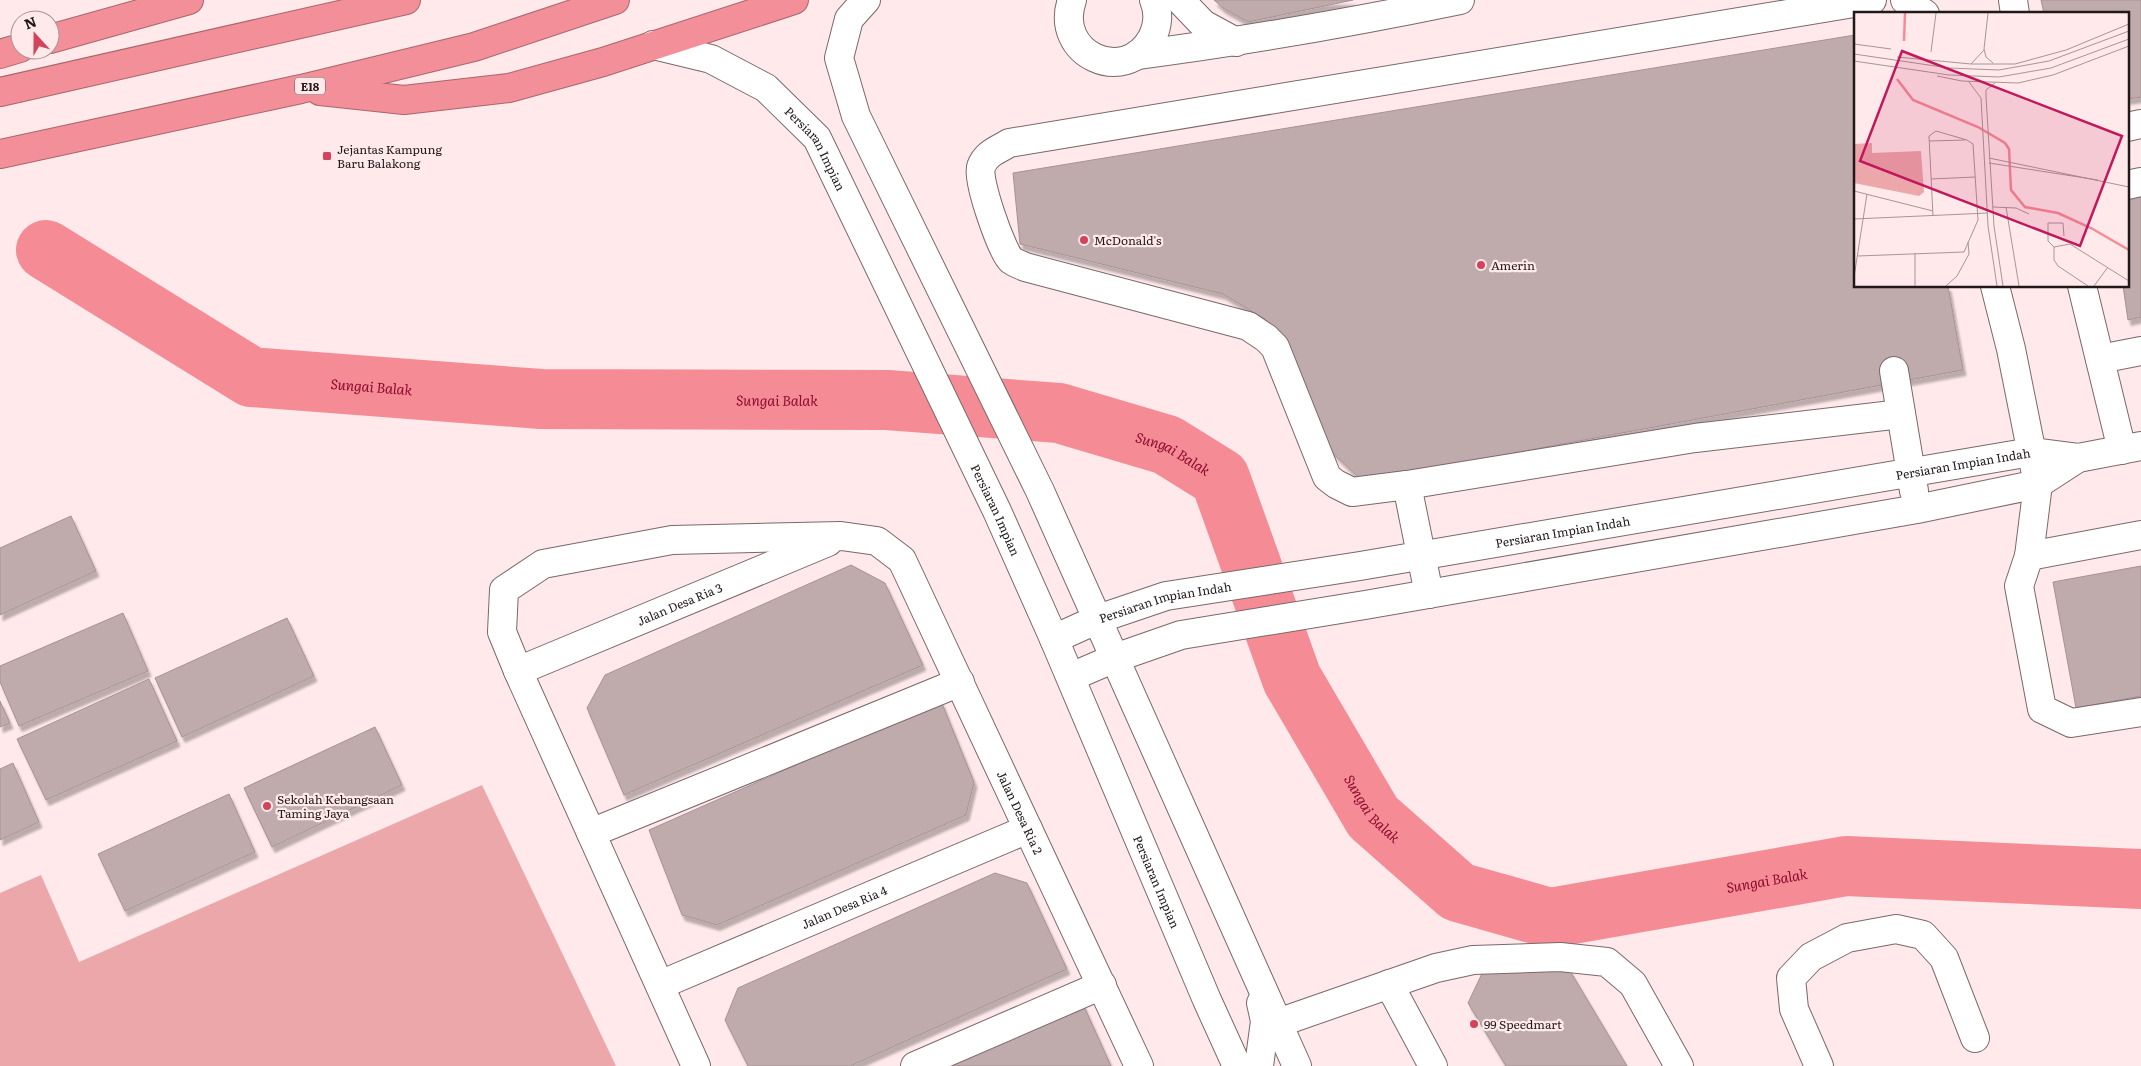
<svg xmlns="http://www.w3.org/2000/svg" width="2141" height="1066" viewBox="0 0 2141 1066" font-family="Literata,serif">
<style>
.green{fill:#eca7ab}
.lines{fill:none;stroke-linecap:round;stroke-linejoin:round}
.river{stroke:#f58b95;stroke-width:60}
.building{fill:#c0abac;stroke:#a79293;filter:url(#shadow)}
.minor-casing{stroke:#7b6869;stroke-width:30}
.highway-casing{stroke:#a9666c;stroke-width:30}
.minor{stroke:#fff;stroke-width:28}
.highway{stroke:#f28f98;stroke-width:28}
.poi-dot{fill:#d4435c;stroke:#ffe9ea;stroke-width:2}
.labels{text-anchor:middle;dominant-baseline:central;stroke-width:4.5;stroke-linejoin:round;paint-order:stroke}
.shield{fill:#ffe9ea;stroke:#645758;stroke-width:1}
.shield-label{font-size:11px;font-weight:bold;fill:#211919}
.poi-label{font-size:12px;fill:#211919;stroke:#ffe9ea;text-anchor:start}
.street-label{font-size:12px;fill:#211919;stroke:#ffe9ea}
.water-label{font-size:14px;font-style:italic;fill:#8e0b2f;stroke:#ffe9ea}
.inset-river{fill:none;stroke:#f58b95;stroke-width:2.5}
.inset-road{fill:none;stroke:#a69696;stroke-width:1}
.view{fill:#c2185b;fill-opacity:0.15;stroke:#c2185b;stroke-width:2.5}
.inset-edge{fill:none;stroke:#211919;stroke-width:2.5}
</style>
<defs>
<filter id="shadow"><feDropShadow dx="3" dy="5.5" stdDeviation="1" flood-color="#0004"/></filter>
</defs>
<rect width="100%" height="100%" fill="#ffe9ea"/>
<polygon class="green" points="482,785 616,1066 0,1066 0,893 41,875 79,962"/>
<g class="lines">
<path class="river" id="s1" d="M46 250 251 377 541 399 887 400 1059 413 1167 445 1220 478 1292 679 1373 817 1458 892 1550 918 1846 866 2141 879"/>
</g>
<g class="building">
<polygon points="1214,0 1353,0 1248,22 1223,8"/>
<polygon points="2041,0 2141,0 2141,97 2127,99 2127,14 2044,14"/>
<polygon points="1855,35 1855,286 1948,286 1963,370 1362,481 1322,442 1295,372 1265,319 1223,294 1020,244 1013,173"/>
<polygon points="2141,197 2141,317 2128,320 2123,286 2127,286 2127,200"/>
<polygon points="71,516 96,571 0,615 0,548"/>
<polygon points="851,565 885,583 923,665 624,795 587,708 605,675"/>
<polygon points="2141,566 2141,696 2076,708 2053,582"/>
<polygon points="123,613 148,671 19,726 0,682 0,666"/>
<polygon points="287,618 314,676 182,737 155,678"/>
<polygon points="149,679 177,741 46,800 17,739"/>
<polygon points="0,701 10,723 0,727"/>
<polygon points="941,701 974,782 966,815 717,925 682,915 649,830"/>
<polygon points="375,727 402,785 272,847 244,788"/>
<polygon points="13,763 39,822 0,840 0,769"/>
<polygon points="229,794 255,852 125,911 98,854"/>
<polygon points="995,873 1027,883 1067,969 850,1066 748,1066 725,1020 738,988"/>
<polygon points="1485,967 1569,969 1627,1066 1506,1066 1468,1003"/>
<polygon points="1082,1002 1111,1066 937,1066"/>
</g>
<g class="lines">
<g class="minor-casing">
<g id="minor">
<polyline points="866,0 849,19 839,58 856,116 1040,491 1297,1066"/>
<path d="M1072 0C1053 54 1125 87 1152 38 1158 26 1159 12 1154 0"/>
<polyline points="1180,0 1203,24 1236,42"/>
<path d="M1872 0 1009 143C998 150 986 153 981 167 976 178 1002 252 1011 260 1015 263 1021 265 1025 267L1248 326 1266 338 1275 347 1327 477 1336 484 1352 492 1407 485 1695 438 1901 414"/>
<polyline points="1905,0 1925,14"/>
<polyline points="2013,0 2015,14"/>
<path id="s2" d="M653 45 711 59 766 88 817 138 997 511 1054 639 1207 1000 1237 1066"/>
<path d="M1137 55C1246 41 1353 22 1460 0"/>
<polyline points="2127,127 2141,124"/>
<polyline points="2127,185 2141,182"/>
<polyline points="1995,286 2011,349 2038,484 2029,556 2019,586 2042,709 2071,723 2141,712"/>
<polyline points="2082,286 2122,450"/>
<polyline points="2100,359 2141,351"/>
<polyline points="1894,371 1914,491"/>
<polyline points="1407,485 1429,594"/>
<polyline points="2029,556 2141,535"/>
<path id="s3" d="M1054 639 1098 619 1166 596 1360 566 2031 452 2078 458 2141 446"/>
<path id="s4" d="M518 671 828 542"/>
<polyline points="1071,677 1115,658 1181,635 1365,605 1917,509 2038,484 2078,458"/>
<polyline points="591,833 960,682"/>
<polyline points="1389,984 1433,1066"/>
<path id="s5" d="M660 985 1028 829"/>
<polyline points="1278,1023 1436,968 1473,960 1560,957 1607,962 1633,984 1679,1066"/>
<path id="s6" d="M696 1066 518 671 502 632 504 590 543 564 672 540 841 536 877 541 902 560 1139 1066"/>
<polyline points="915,1066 1102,985"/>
<polyline points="1259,1066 1265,1021 1261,1003"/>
<polyline points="1819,1066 1794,1009 1791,978 1811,957 1847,938 1896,929 1923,935 1944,958 1975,1038"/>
</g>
</g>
<g class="highway-casing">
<g id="highway">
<polyline points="50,39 189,0"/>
<polyline points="0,54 20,48"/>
<polyline points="320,91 404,100 509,88 603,62 794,0"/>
<polyline points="0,92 406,0"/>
<polyline points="0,154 301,89 474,47 615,0"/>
</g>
</g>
<use href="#minor" class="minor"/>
<use href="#highway" class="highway"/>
</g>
<g class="poi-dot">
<rect x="322" y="151" width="10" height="10" rx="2.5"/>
<circle cx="1084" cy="240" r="5"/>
<circle cx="1481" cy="265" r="5"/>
<circle cx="267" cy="806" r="5"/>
<circle cx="1474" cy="1024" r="5"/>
</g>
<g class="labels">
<rect class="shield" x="295" y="77.5" width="30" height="17" rx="4"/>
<g class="shield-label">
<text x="310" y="86">E18</text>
</g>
<g class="poi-label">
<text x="337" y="149">Jejantas Kampung<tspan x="337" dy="14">Baru Balakong</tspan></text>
<text x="1094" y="240">McDonald's</text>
<text x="1491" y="265">Amerin</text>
<text x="277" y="799">Sekolah Kebangsaan<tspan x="277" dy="14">Taming Jaya</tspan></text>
<text x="1484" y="1024">99 Speedmart</text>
</g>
<g class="street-label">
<text stroke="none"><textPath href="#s2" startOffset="201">Persiaran Impian</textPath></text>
<text stroke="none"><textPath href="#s3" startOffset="928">Persiaran Impian Indah</textPath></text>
<text stroke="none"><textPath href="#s2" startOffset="606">Persiaran Impian</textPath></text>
<text stroke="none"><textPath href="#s3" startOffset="522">Persiaran Impian Indah</textPath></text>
<text stroke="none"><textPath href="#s4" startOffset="175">Jalan Desa Ria 3</textPath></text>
<text stroke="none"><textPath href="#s3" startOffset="118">Persiaran Impian Indah</textPath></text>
<text stroke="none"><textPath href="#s6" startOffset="1211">Jalan Desa Ria 2</textPath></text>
<text stroke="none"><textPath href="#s2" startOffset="1011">Persiaran Impian</textPath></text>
<text stroke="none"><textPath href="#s5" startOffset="200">Jalan Desa Ria 4</textPath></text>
</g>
<g class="water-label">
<text stroke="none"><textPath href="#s1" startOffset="362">Sungai Balak</textPath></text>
<text stroke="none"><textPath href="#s1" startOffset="768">Sungai Balak</textPath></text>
<text stroke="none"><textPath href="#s1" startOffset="1172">Sungai Balak</textPath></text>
<text stroke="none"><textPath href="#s1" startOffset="1592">Sungai Balak</textPath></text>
<text stroke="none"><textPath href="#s1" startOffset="2028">Sungai Balak</textPath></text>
</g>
</g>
<g transform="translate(1854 12)">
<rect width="275" height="275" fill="#ffe9ea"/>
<path d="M18 131V141L67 139 70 180 65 184 0 171V132Z" fill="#eca7ab"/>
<path class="inset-river" d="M50 29 51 1M43 67 59 88 124 115 151 131 155 137 157 178 171 195 204 201 237 216 275 238"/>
<path class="inset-road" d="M134 1 130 37 132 45 139 51M0 32 37 37M77 40 82 1M0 42 95 56 145 58 195 49 275 19M43 45 117 52H161L212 38 275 12M0 49 95 63 145 65 197 56 275 27M117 52 130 38M83 64 108 69 164 71 199 63 275 34M115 70 127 86 134 214 143 274M141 71 132 78V85L140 214 149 274M75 129 111 128M135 146 275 175M135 151 244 168M77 167 121 165M0 179 79 199M139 195 162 196 175 202M152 195 165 274M0 207 134 201M200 235 194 229V211H209L210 224M4 244 110 240 124 208 119 132 113 128 82 119 75 124 79 204M0 265 13 182M61 274V241M92 274 103 264 115 242 114 230M234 274 204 254 200 248V235L216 232 275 269M240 274 254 255"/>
<path class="view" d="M48 39 268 124 226 234 6 149Z"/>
<rect width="275" height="275" class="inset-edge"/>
</g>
<g transform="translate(35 35) rotate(339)"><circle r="24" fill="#ffe9ea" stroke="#a69696"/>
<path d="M0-4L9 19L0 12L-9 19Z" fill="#d4435c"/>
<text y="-8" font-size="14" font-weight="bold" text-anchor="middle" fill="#211919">N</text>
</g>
</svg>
